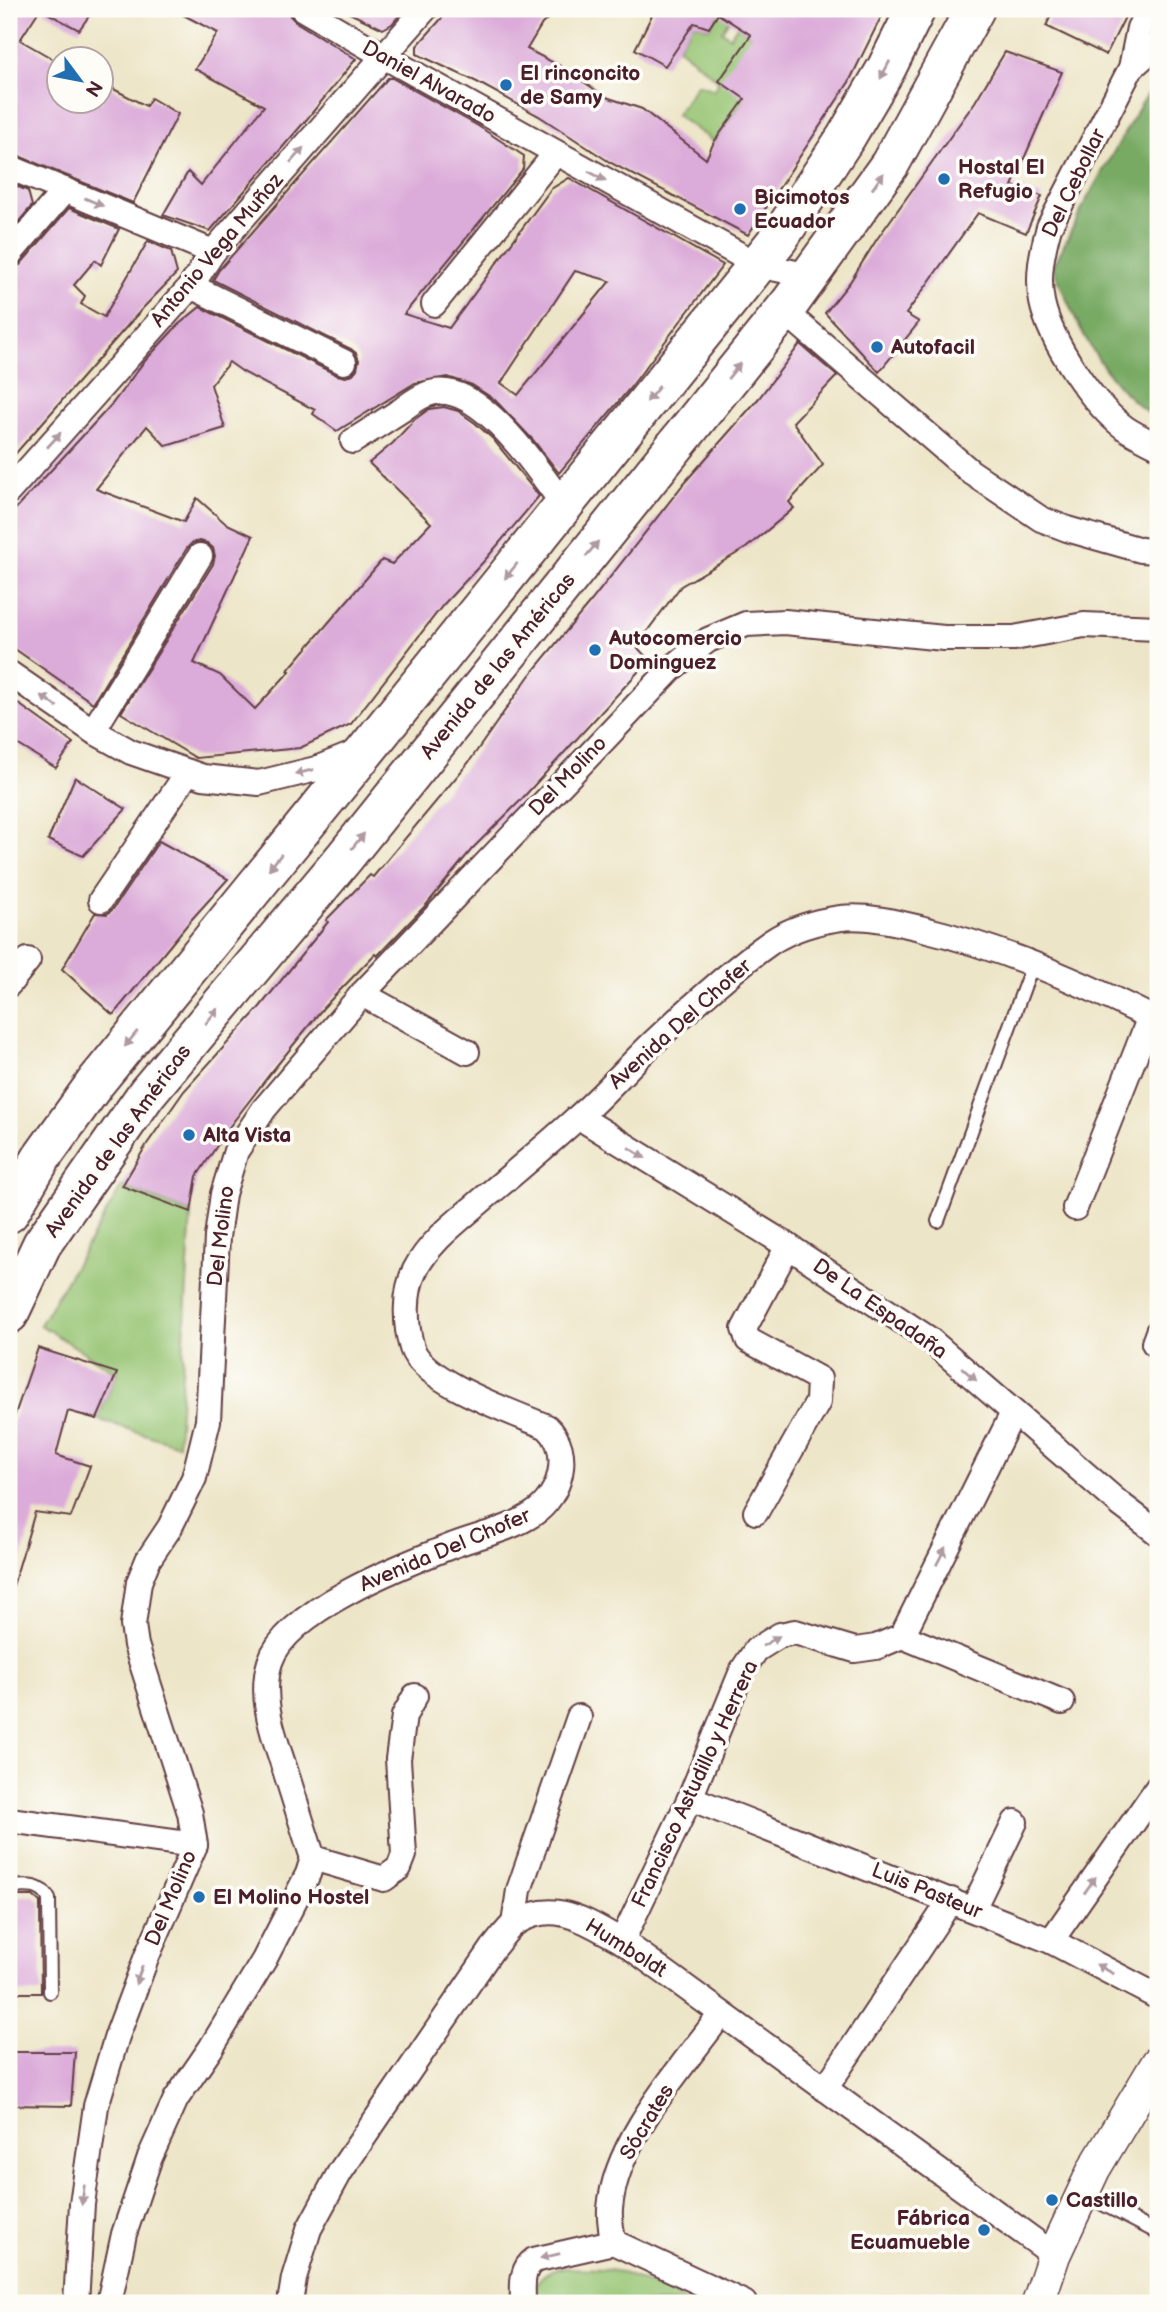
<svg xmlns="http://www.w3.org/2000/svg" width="1167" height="2312" viewBox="0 0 1167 2312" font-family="'Balsamiq Sans',sans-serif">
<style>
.green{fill:#96c472;stroke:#70724e;stroke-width:2}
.forest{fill:#78aa64;stroke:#616448;stroke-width:2}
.building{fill:#dbabd9;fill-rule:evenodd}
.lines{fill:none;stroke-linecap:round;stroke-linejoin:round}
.service-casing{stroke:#623d42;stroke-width:16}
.minor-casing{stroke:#623d42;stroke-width:28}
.tertiary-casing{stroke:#623d42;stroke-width:35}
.primary-casing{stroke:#623d42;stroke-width:42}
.service{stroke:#fff;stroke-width:12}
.minor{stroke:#fff;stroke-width:24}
.tertiary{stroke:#fff;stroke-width:32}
.primary{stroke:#fff;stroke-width:38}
.oneway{fill:#ae9aa0}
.poi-dot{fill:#1f6fb2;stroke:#fdfcf7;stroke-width:2.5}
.labels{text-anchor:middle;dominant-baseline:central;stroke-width:7;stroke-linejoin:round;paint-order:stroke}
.poi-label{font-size:21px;font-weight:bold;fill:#4a1f2b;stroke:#fdfcf7;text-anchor:start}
.street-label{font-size:21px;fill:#4a1f2b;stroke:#fdfcf7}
</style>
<rect width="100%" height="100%" fill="#fdfcf7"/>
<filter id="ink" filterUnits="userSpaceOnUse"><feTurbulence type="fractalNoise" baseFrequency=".0143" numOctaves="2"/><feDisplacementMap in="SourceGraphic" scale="14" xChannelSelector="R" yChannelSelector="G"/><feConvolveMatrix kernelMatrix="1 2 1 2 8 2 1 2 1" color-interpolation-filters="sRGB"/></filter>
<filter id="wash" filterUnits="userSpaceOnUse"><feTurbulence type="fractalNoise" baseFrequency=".00686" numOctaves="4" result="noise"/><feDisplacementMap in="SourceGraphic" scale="28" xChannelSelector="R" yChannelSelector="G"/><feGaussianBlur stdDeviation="1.57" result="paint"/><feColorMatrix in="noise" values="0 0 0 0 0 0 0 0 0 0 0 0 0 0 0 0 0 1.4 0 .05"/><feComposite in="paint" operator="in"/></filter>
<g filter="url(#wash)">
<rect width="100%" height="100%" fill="#ede5c7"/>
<g class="green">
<polygon points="721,9 735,10 722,31 730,37 737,26 751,35 745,99 714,142 676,115 697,84 714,90 719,81 678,47 694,23 709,28"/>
<polygon points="122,1186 191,1212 178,1445 97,1419 117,1373 40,1325"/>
<path d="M559 2268 602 2269 620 2272 680 2297 686 2303H532C534 2284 539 2273 559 2268Z"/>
</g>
<path class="forest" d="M1158 79V419C1105 388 1075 322 1053 267L1088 197 1140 106Z"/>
<g id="blocks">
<g class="building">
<polygon points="9,9 94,9 79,30 40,9 20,40 60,63 60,102 102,102 102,83 146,106 151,98 178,114 133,203 9,152"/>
<polygon points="172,9 288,9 290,16 296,22 356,59 307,119 210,231 163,215 188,172 201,185 264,106 195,69 218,33"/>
<polygon points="341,9 405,9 392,24 383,29"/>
<polygon points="450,9 558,9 542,24 527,49 562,67 606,97 642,109 706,159 714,142 745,99 719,81 751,35 718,14 709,28 694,23 665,66 635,49 655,9 885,9 849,82 748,235 611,163 539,116 477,82 417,54 417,46"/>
<polygon points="1054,9 1129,9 1106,55 1046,26"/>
<polygon points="1005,52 1062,72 1012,186 1042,196 1026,233 978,213 906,314 919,322 879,372 825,313 850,282 877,239 975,102"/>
<path d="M388 78H392L478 126 524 156 523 169 404 314 449 328 551 189 569 178 723 265 630 388 559 473 533 440 495 400 472 385 448 377 415 383 337 431 313 414 315 410 243 372 229 362 211 385 225 428 166 446 147 426 96 489 184 522 197 498 225 523 253 536 194 663 220 675 255 709 290 671 288 670 382 560 392 564 431 523 369 463 393 443 414 420 429 409 444 407 458 411 475 423 493 439 539 496 485 560 443 605 351 724 300 748 196 758 121 713 213 564 215 556 213 548 207 543 200 541 192 543 187 548 93 703 9 645V516L112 404 143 363 178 325 200 307 337 375 346 377 353 374 357 369 359 360 356 353 351 349 213 280 219 270ZM575 271 610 281 518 395 501 383Z"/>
<polygon points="9,183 28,191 32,206 9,233"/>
<polygon points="69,208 119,229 101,265 95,260 74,285 85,296 81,304 104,317 148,241 171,251 177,273 143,308 9,461 9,270 20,265"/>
<polygon points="800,344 837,376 793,422 823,465 789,502 794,508 746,548 681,586 636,646 649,660 519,802 472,849 427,904 377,956 375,954 323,1008 270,1074 230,1126 197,1176 191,1212 122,1186 147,1144 184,1091 259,1008 328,922 326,920 370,875 373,877 469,762 529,676 592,600 685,482 759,398"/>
<polygon points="9,697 73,743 56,768 9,739"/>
<polygon points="75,777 126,809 83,856 48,840"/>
<polygon points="159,841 228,879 191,920 113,1015 62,969 95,913 107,914 113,909"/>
<polygon points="38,1348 117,1373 97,1419 68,1411 56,1455 90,1466 71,1517 35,1512 13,1586 9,1585 9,1432"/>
<polygon points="9,1896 33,1896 40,1902 41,1993 9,1993"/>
<polygon points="9,2052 75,2052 71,2106 9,2105"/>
</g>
</g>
</g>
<g filter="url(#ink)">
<use href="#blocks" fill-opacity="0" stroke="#623d42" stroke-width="2"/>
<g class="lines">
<g class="service-casing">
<g id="service">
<polyline points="938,1221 1033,963"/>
<path d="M9 1887C25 1886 41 1883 49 1899L50 1992"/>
<polyline points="1083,2194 1158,2233"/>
</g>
</g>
<g class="minor-casing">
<g id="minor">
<polyline points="303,9 401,66 758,265 810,276"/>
<path d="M1149 9 1139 28 1131 68 1049 227C1042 252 1037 277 1042 302 1050 341 1093 405 1125 428 1135 435 1147 440 1158 446"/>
<polyline points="1131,68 1158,44"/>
<polyline points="9,167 213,252"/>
<polyline points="9,255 65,190"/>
<polyline points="191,286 344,362"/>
<polyline points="434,304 556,153"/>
<polyline points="783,310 971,472 1041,519 1067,529 1141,550 1158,551"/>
<path d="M353 441C369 431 386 420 403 409 410 404 417 398 425 395 476 372 538 472 564 505"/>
<polyline points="9,491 191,286 213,252 425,9"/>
<polyline points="9,673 93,731 131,752 203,777 259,783 316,769 361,751"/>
<polyline points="93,731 200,556"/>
<polyline points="101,900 188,772"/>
<polyline points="9,984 28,960"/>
<polyline points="362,994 467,1052"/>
<polyline points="579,1117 788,1246 929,1339 1120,1504 1158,1533"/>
<polyline points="1075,1208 1150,1017"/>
<polyline points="1154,1343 1158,1332"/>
<polyline points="756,1512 818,1402 819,1379 748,1340 744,1329 788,1246"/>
<polyline points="902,1636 1062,1702"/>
<polyline points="690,1798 1051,1941 1158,1997"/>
<polyline points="9,1820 195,1845"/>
<polyline points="313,1858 384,1879 399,1868 404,1855 398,1759 404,1716 415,1696"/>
<polyline points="973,1909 1015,1822"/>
<polyline points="514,1924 519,1890 579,1717"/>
<polyline points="622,1941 690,1798 742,1671 756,1650 780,1635 795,1632 855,1650 876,1647 902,1636 1013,1413"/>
<polyline points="1051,1941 1158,1787"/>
<polyline points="825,2089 951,1900"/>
<path d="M613 2242C612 2231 609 2220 610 2209 615 2140 681 2069 721 2014"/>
<polyline points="613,2242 744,2303"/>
<polyline points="76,2303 82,2204 96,2106 117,2036 147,1956 195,1845 190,1813 136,1645 133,1625 139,1582 148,1560 170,1527 194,1478 208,1421 217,1237 223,1194 236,1151 264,1109 362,994 672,668 708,640 746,624 785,622 944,638 1014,638 1084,625 1158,628"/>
<path d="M109 2303 124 2234 150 2157 176 2099 211 2048 264 1960 308 1874 313 1858C304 1831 296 1804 287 1776 276 1741 258 1700 270 1662 286 1610 405 1564 454 1545 480 1535 509 1530 533 1514 561 1496 573 1451 547 1427 515 1413 423 1382 412 1348 405 1325 404 1292 415 1270 430 1241 458 1221 482 1200 514 1173 546 1146 577 1118 606 1093 630 1064 658 1038 691 1007 734 968 771 942 791 929 818 921 841 918 866 915 895 922 920 928 1003 948 1081 982 1158 1021"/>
<path d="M290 2303 294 2278 309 2229 340 2172 493 1948C500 1940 507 1929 515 1923 556 1898 586 1922 622 1941L1054 2255"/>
<path d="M523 2303C523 2287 520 2270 534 2260L613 2242"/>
</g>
</g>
<g class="tertiary-casing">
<polyline id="tertiary" points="1038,2303 1054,2255 1094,2169 1158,2062"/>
</g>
<g class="primary-casing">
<g id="primary">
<polyline points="9,1213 42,1157 96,1082 368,748 779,238 846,137 886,69 916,9"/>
<polyline points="9,1314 42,1244 147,1093 344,858 790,303 890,164 975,9"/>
</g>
</g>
<use href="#service" class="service"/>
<use href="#minor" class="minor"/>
<use href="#tertiary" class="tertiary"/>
<use href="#primary" class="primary"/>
</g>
<defs><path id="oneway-solid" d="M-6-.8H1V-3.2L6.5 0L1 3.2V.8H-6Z" transform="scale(1.75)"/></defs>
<g class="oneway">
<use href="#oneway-solid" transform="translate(885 70) rotate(118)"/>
<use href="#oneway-solid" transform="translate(297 155) rotate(-49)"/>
<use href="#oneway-solid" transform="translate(597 176) rotate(28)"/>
<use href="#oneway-solid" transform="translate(878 181) rotate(-55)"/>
<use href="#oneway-solid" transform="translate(94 202) rotate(23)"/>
<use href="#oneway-solid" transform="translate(734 371) rotate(-51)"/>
<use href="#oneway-solid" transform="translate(653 394) rotate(129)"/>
<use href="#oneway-solid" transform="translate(54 440) rotate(-48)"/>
<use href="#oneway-solid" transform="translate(592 549) rotate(-51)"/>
<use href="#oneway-solid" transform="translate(511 571) rotate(129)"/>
<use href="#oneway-solid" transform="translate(49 701) rotate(-145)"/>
<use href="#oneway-solid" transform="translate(304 772) rotate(166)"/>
<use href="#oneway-solid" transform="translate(358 841) rotate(-51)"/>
<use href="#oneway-solid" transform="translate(275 862) rotate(129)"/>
<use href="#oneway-solid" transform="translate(212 1016) rotate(-50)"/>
<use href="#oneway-solid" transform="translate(131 1039) rotate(129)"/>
<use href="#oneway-solid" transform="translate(637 1153) rotate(32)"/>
<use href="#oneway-solid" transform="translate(969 1374) rotate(42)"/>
<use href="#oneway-solid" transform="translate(941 1556) rotate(-63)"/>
<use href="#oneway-solid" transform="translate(771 1641) rotate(-31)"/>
<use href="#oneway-solid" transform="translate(1090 1885) rotate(-55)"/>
<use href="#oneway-solid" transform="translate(1105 1969) rotate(-152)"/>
<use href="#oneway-solid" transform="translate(139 1975) rotate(110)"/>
<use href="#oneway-solid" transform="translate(83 2195) rotate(98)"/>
<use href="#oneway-solid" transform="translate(550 2256) rotate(167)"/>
</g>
</g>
<g class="poi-dot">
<circle cx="506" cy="85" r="7"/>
<circle cx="944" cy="179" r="7"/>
<circle cx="740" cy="209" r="7"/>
<circle cx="877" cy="347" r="7"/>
<circle cx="595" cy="650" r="7"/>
<circle cx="189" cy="1135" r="7"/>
<circle cx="199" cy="1897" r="7"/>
<circle cx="1052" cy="2200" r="7"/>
<circle cx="984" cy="2230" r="7"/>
</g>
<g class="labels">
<g class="poi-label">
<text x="520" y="73">El rinconcito<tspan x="520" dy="24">de Samy</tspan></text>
<text x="958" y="167">Hostal El<tspan x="958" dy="24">Refugio</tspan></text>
<text x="754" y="197">Bicimotos<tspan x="754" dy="24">Ecuador</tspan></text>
<text x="891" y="347">Autofacil</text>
<text x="609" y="638">Autocomercio<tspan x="609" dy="24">Dominguez</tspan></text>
<text x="203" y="1135">Alta Vista</text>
<text x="213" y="1897">El Molino Hostel</text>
<text x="1066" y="2200">Castillo</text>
<text x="970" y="2218" text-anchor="end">Fábrica<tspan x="970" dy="24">Ecuamueble</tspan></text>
</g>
<g class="street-label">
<text transform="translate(429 82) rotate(29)">Daniel Alvarado</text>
<text transform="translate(1074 183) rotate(-64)">Del Cebollar</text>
<text transform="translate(217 250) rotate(-50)">Antonio Vega Muñoz</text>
<text transform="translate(498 666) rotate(-51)">Avenida de las Américas</text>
<text transform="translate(568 776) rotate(-46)">Del Molino</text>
<text transform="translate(680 1024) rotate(-42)">Avenida Del Chofer</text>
<text transform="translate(118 1141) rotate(-54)">Avenida de las Américas</text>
<text transform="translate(221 1236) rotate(-83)">Del Molino</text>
<text transform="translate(880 1309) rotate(35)">De La Espadaña</text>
<text transform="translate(445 1550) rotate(-23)">Avenida Del Chofer</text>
<text transform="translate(695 1784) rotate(-65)">Francisco Astudillo y Herrera</text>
<text transform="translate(927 1891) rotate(22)">Luis Pasteur</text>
<text transform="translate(171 1898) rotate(-67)">Del Molino</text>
<text transform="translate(626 1948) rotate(32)">Humboldt</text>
<text transform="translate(647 2122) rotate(-59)">Sócrates</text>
</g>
</g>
<rect width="1167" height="2312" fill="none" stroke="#fdfcf7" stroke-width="35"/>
<g transform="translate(80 80) rotate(122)"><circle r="33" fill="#fdfcf7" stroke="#b5a4a5" stroke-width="2"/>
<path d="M0-5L12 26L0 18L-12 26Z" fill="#1f6fb2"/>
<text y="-10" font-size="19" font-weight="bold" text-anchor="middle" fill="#4a1f2b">N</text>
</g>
</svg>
